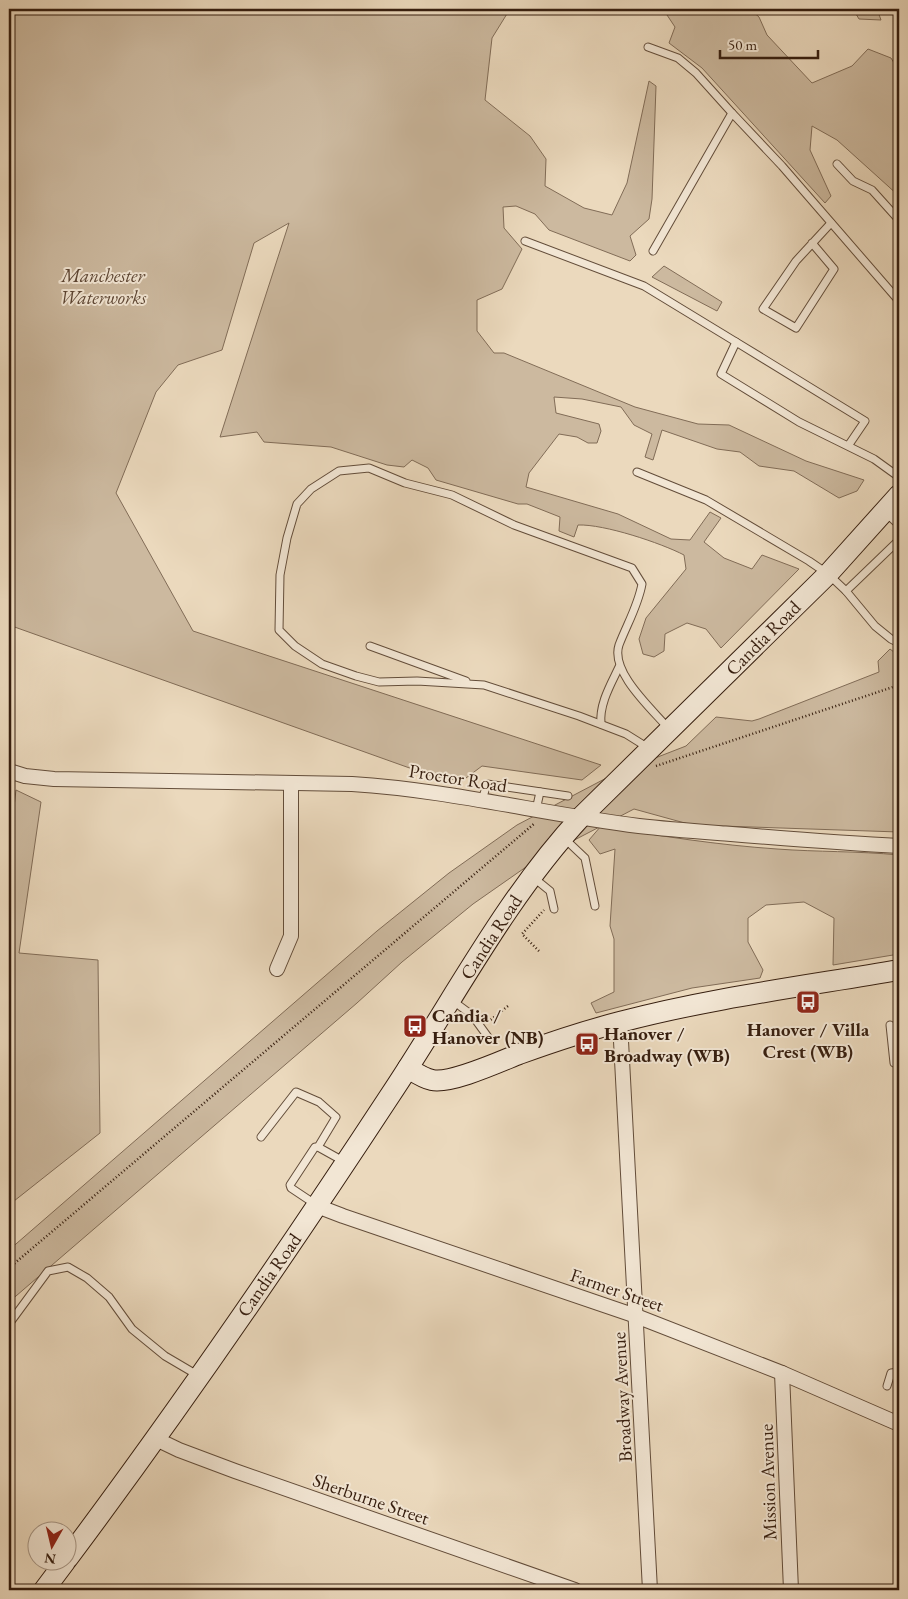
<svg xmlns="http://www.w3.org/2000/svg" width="908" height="1599" viewBox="0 0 908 1599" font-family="'EB Garamond',serif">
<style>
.green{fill:#ccb99f;stroke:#816c57}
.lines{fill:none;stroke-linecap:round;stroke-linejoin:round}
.lane-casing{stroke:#634d3a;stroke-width:9}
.street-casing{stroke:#634d3a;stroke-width:16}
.secondary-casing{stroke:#361e0f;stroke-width:22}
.path{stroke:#361e0f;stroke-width:2.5;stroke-dasharray:1 2.5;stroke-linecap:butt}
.lane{stroke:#f2e6d4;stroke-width:7}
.street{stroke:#f2e6d4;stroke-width:14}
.secondary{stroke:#f2e6d4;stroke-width:20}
.labels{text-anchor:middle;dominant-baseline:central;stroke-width:4;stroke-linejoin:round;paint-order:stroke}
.park-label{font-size:19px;font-style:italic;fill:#5c4533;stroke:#f2e6d4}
.street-label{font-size:19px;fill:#361e0f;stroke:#f2e6d4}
.poi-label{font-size:19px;font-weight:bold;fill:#361e0f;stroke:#f2e6d4;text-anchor:start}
</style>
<rect width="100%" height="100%" fill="#ebd9bd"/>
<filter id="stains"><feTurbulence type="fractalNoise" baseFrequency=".004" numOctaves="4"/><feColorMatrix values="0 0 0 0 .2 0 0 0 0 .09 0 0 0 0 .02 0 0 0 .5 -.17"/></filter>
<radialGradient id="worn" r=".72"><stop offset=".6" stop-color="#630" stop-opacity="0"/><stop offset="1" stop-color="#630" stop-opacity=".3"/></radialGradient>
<g class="green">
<path d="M9 9H510L492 38 485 100 530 136 546 159 545 186 584 208 612 215 627 183 649 81 656 86 652 199 649 219 630 236 636 255 630 261 549 230 535 214 516 206 503 207 504 228 522 249 502 289 477 300V331L494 353H504L635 407 698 424 729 425 806 461 864 480 857 491 839 498 794 471 759 466 740 452 717 449 662 430 653 460 645 457 652 434 634 425 621 407 582 399 554 397 556 413 599 424 601 431 597 443H588L577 437 559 434 529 473 526 487 618 514 671 539 690 540 710 512 721 518 704 542 724 558 752 569 762 555 799 569 721 648 706 629 687 623 665 634 664 651 654 657 643 654 639 639 646 618 686 569 684 555C661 543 604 524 578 525L574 537 559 531 560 517 527 504H518L436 480 428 468 412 460 404 467 387 465 331 447 264 442 257 432 220 437 289 223 254 243 222 350 178 365 156 392 116 493 193 631 601 765 582 780 482 766 462 781 432 776 9 625Z"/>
<polygon points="663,9 750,9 759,17 767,35 812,83 852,66 868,49 891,58 899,71 899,196 837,140 812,126 810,150 831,196 825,203 702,68 669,43 675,27"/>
<polygon points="853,9 877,9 881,20 859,19"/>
<polygon points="664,266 722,302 717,311 652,277"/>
<polygon points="890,649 899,656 899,832 692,825 634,809 536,860 473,904 402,962 357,1003 9,1302 9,1250 377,931 449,873 517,825 614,774 686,746 716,717 752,721 759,719 879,672 878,661"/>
<polygon points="16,790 41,802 19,953 98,960 100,1133 9,1205 9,850"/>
<path d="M601 826C660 836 718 845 777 849 817 852 858 851 899 855V954L833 965 834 918 804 902 766 905 748 918V942L763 970 760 978 692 988 596 1013 591 1003 614 992V939L610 926 615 849 600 854 589 840Z"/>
</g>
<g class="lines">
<g class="lane-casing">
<g id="lane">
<polyline points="648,47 678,58 696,73 732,113"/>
<polyline points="837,164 853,181 872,190 899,220"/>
<polyline points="525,241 644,286 736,342"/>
<polyline points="812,243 834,269 796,328 763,309 796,261 831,223"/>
<polyline points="653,251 732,113 782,166 899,301"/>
<polyline points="848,446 865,421 736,342 721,374 799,422 874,459 899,477"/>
<polyline points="637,472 706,500 809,561 828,574 846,591 875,626 891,639 899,643"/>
<polyline points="886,513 899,525"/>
<polyline points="846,591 899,540"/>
<polyline points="370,646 466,681"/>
<path d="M601 724C599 704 611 684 619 667"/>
<path d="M650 749 626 734 579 716 484 685 417 681 379 682 356 676 322 664 295 646 279 630 280 575 287 538 297 504 311 489 339 471 369 468 405 483 452 495 514 525 632 568 642 584C638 606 627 624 619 645 610 672 652 709 668 728"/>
<polyline points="482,800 487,784 568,796"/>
<polyline points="536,810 540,792"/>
<polyline points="565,839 585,858 595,906"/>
<polyline points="534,878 550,891 554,909"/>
<polyline points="453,1001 472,1015 488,1037"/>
<polyline points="890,1025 894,1063"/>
<polyline points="261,1137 296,1092 319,1102 336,1117 318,1147 315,1147 290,1185 291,1188 315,1204"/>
<polyline points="318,1147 345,1162"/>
<polyline points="9,1324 48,1271 68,1267 87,1278 109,1297 132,1329 165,1356 199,1376"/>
<polyline points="887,1386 891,1373 899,1372"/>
</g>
</g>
<g class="street-casing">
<g id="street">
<path d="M9 771 25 776 54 779 352 784C449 790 543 814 639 826 666 829 692 831 718 833 779 838 839 843 899 846"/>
<polyline points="277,969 291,936 291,783"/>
<polyline points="620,1022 650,1590"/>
<polyline points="317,1206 343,1216 636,1316 782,1373 899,1424"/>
<polyline points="782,1373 791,1590"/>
<polyline points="156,1439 179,1450 235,1471 575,1590"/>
</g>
</g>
<g class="secondary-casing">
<g id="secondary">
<path d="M408 1068C416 1073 423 1078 432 1080 451 1084 499 1062 519 1054 552 1042 585 1031 620 1022 711 998 806 986 899 970"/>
<path d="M68 1558C180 1408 286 1254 389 1097 452 1003 504 900 581 817L828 574 899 495"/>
<polyline points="44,1590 65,1562"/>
</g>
</g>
<g class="path">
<polyline points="656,766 899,685"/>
<polyline points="539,951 522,934 544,910"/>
<polyline points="488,1022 508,1006"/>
<polyline points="9,1268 535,823"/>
</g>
<use href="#lane" class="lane"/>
<use href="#street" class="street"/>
<use href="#secondary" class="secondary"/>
</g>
<defs>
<g id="bus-square" transform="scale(1.25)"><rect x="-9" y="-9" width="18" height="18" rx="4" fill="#8f2418" stroke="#f2e6d4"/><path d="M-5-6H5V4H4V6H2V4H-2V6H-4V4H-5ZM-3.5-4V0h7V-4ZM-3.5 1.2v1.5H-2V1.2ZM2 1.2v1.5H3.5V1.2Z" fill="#fff"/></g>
</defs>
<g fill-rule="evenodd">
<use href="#bus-square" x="808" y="1002"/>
<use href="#bus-square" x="415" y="1026"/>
<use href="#bus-square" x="587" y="1044"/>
</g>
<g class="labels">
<g class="park-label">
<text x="103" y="275">Manchester<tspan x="103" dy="22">Waterworks</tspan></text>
</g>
<g class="street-label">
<text transform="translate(763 638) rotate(-45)">Candia Road</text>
<text transform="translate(458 778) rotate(9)">Proctor Road</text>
<text transform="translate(491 937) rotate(-57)">Candia Road</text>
<text transform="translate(269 1275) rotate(-55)">Candia Road</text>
<text transform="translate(617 1290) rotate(19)">Farmer Street</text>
<text transform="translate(622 1397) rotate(-93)">Broadway Avenue</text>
<text transform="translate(768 1482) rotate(-92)">Mission Avenue</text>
<text transform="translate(371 1499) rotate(19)">Sherburne Street</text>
</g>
<g class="poi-label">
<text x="432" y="1015">Candia /<tspan x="432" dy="22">Hanover (NB)</tspan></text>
<text x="808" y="1029" text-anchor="middle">Hanover / Villa<tspan x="808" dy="22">Crest (WB)</tspan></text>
<text x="604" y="1033">Hanover /<tspan x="604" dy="22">Broadway (WB)</tspan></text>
</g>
</g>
<rect width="908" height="1599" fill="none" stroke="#ebd9bd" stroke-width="30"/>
<rect x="10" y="10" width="888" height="1579" fill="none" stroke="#361e0f" stroke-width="2.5"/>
<rect x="15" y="15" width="878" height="1569" fill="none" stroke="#361e0f"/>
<g transform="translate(52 1546) rotate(188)"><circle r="24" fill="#f2e6d4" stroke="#a79685"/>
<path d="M0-4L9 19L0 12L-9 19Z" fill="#8f2418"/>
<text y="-8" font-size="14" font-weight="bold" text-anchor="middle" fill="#361e0f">N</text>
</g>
<path d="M720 50v8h98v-8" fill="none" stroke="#361e0f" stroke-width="2.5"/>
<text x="728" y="50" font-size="15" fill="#361e0f" stroke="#f2e6d4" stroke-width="4" paint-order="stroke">50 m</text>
<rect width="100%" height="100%" filter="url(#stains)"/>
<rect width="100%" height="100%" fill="url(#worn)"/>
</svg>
